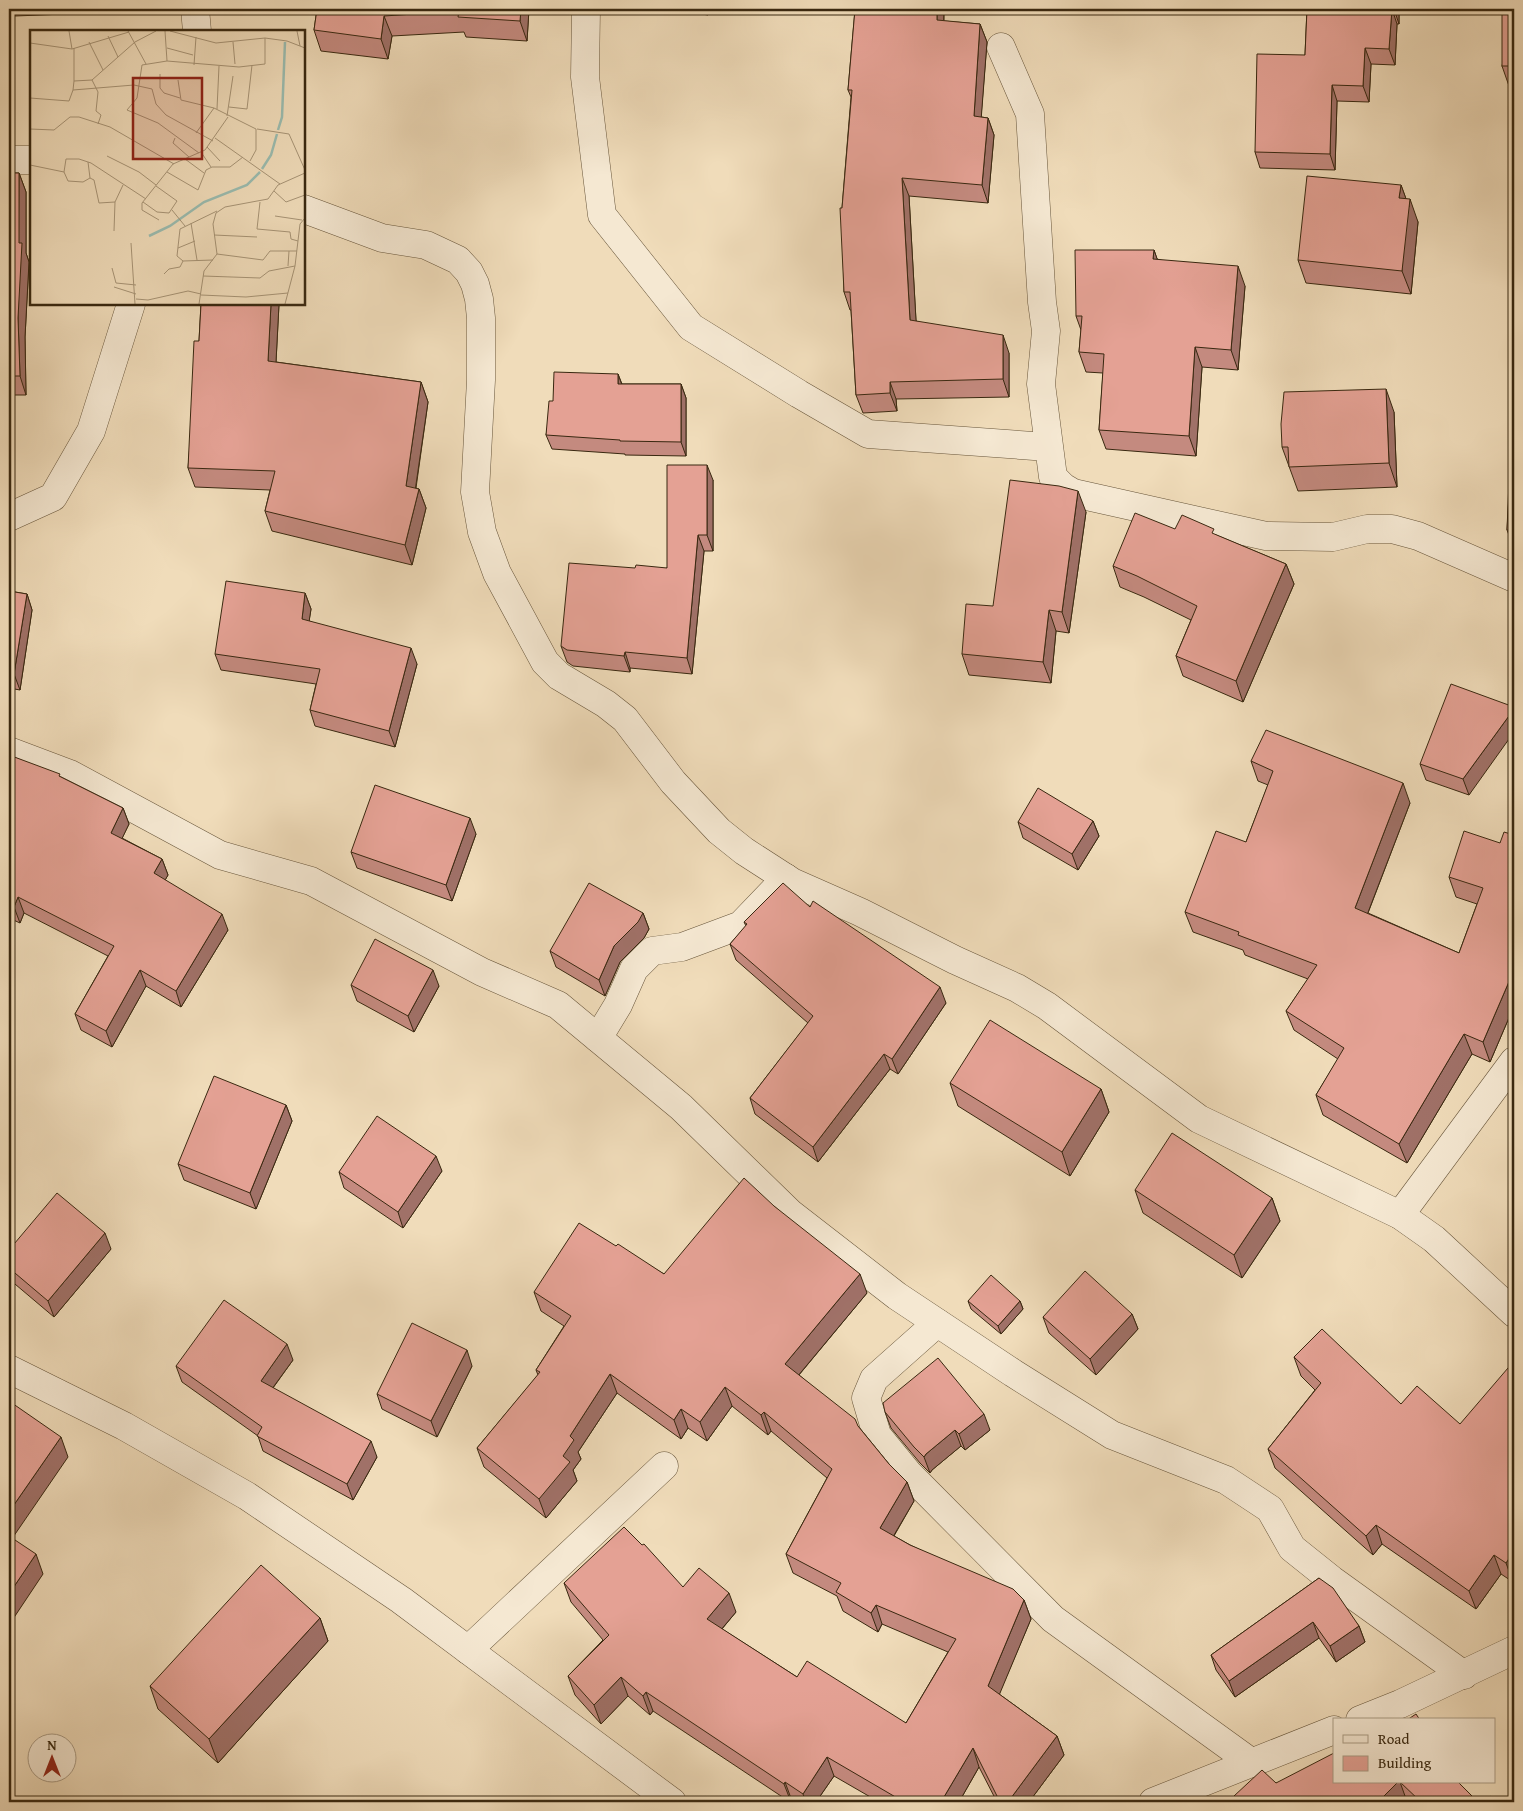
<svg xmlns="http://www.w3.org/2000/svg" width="1523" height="1811" viewBox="0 0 1523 1811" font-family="'Gentium Book Plus',serif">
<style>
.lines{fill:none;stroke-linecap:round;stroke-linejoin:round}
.street-casing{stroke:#67553a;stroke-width:29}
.street{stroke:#f5e8d2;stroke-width:28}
.wall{fill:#c48a7f;stroke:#392810}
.shaded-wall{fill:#a07168;stroke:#392810}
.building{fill:#e4a194;stroke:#392810}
.inset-river{fill:none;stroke:#9abcb0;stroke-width:2.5}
.inset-road{fill:none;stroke:#a79476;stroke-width:1}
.view{fill:#8f2418;fill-opacity:0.15;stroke:#8f2418;stroke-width:2.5}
.inset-edge{fill:none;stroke:#392810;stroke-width:2.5}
</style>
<rect width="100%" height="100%" fill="#f0dcba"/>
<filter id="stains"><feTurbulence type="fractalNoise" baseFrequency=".004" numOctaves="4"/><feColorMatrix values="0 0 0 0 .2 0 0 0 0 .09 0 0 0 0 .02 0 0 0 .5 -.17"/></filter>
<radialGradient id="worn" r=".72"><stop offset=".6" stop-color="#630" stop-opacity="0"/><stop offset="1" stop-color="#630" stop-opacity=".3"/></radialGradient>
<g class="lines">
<g class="street-casing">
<g id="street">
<polyline points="195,9 197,31"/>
<polyline points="586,9 585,77 602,215 691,327 799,394 868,434 1048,447"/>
<polyline points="1001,47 1030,114 1042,302 1046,331 1041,384 1053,477 1063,487 1073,493 1266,536 1333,537 1367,529 1392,529 1418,536 1514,578"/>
<polyline points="9,160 31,160"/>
<polyline points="304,209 382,238 426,245 458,260 469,272 475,284 479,299 481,318 481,380 475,492 482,532 497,573 545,662 559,676 606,704 625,719 673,782 719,831 744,851 792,882 860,912 955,960 1017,988 1047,1006 1199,1119 1400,1215 1434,1239 1514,1313"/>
<polyline points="9,517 53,497 91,431 131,304"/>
<polyline points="9,751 70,774 220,855 311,881 482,972 558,1005 681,1107 790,1213 897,1296 1013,1373 1112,1435 1226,1480 1270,1509 1292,1548 1332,1580 1464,1675"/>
<polyline points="598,1038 618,1005 634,969 652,951 682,947 741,925 786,878"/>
<polyline points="1400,1215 1514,1061"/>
<polyline points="937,1323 874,1379 866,1398 877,1435 908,1473 1053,1619 1252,1763"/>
<polyline points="9,1369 124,1426 247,1496 401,1600 672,1802"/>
<polyline points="468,1650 664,1466"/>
<polyline points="1360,1720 1400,1704 1514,1650"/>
<polyline points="1153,1802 1334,1730"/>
</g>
</g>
<use href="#street" class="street"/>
</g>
<g class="wall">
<polygon points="12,9 90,9 90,13 15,16"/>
<polygon points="317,9 529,9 527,41 466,37 464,32 392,36 388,59 321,51 314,30"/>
<polygon points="672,9 709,9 708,15"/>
<polygon points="832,9 944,9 944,21 980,24 987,42 981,117 988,118 994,135 988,203 909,196 916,321 1009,353 1009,397 896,399 897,411 863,413 856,395 851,310 850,310 844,292 842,208 851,97 848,90 855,10 833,11"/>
<polygon points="1307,9 1399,9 1399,24 1397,24 1395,65 1371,64 1369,102 1337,101 1335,170 1260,168 1255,152 1305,55"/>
<polygon points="1514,9 1514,86 1509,86 1502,66"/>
<polygon points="9,173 19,173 26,192 26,253 29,262 25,337 26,395 9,395"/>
<polygon points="1401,185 1406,199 1418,222 1411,294 1306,283 1298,260"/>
<polygon points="1154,250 1157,259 1245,286 1238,370 1202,367 1196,456 1106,449 1099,430 1103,373 1086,372 1079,352 1081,330 1076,316"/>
<polygon points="201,304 279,304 276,362 421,382 428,402 416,488 419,489 426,508 412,565 272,531 265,511 270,490 195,487 188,468 199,341"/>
<polygon points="618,374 622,384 681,384 686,398 686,456 625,455 625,454 552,449 546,435 553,401"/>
<polygon points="1514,408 1514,548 1507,530"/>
<polygon points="1394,412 1397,487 1298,491 1282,447"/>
<polygon points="713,480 713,551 704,551 692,674 630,668 630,672 573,666 567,662 561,646 667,568"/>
<polygon points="1086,512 1069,633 1056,631 1051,683 969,675 962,654 993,606"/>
<polygon points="1216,535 1286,564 1294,584 1243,702 1183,676 1176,656 1191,620 1144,597 1120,587 1113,566"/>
<polygon points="9,591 27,594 32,610 20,690 9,688"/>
<polygon points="305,593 311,609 309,621 417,664 395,747 315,726 310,710 316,684 221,670 215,654"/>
<polygon points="1514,707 1469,795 1426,780 1420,764"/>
<polygon points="9,755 61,777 123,808 129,824 122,838 162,859 168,875 165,880 228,930 181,1007 146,986 112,1047 81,1030 75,1014 108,956 24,913 20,923 9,918"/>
<polygon points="1251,761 1410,803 1368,913 1459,953 1477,904 1456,897 1449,877 1500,843 1514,835 1514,1006 1490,1062 1472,1054 1407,1163 1323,1115 1316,1095 1338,1059 1294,1030 1286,1011 1308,979 1245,955 1243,950 1193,932 1185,912 1246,842 1268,785 1258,781"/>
<polygon points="1093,821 1099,836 1078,870 1023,838 1018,822"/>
<polygon points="476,834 452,901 357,868 351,852"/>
<polygon points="810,907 946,1003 898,1074 890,1069 818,1162 755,1114 750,1098 808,1023 736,960 730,944 746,926 744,922"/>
<polygon points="643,913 649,929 644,938 620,962 605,996 556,967 550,951"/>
<polygon points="351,985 439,986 414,1032 357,1001"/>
<polygon points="950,1083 1101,1089 1109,1112 1070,1176 958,1106"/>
<polygon points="286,1105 292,1121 256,1209 184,1180 178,1164"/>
<polygon points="442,1171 403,1228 344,1188 339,1172"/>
<polygon points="1135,1190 1272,1198 1280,1221 1242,1278 1143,1213"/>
<polygon points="774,1206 867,1293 799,1375 858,1426 889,1464 907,1482 914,1501 894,1536 910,1545 1024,1600 1031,1619 999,1694 1057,1736 1064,1755 1029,1802 997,1802 979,1767 959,1802 879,1802 834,1776 816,1802 793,1802 792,1801 791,1802 790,1802 653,1711 650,1715 628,1696 601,1724 575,1695 568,1676 603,1640 571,1602 564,1583 683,1587 736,1612 722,1629 797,1677 906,1723 948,1652 882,1624 878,1632 843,1611 837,1596 793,1573 786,1554 827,1478 771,1431 768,1435 732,1406 707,1441 688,1428 681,1439 617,1393 578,1452 581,1459 573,1470 577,1481 546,1518 484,1467 477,1448 538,1375 536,1370 564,1326 541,1311 534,1292 616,1246 664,1274"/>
<polygon points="111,1249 54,1317 9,1279 9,1250"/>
<polygon points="968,1301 1020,1301 1023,1309 1001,1334 971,1309"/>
<polygon points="1132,1314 1138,1329 1096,1375 1049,1333 1043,1317"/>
<polygon points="1294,1357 1401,1404 1460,1424 1513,1582 1501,1574 1476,1609 1382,1544 1373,1555 1275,1468 1268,1449 1315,1390 1301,1376"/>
<polygon points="293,1360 273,1388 377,1457 353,1500 263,1451 258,1436 182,1382 176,1366"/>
<polygon points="472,1366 437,1437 382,1409 377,1394"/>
<polygon points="885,1412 990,1430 965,1450 961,1446 932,1470 930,1473 920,1463 891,1428"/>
<polygon points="1319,1578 1359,1626 1365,1642 1336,1662 1319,1638 1235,1697 1216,1670 1211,1655"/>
<polygon points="320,1618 328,1641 218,1763 158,1709 150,1686"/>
<polygon points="1334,1782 1458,1782 1478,1802 1411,1802 1405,1796 1399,1802 1237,1802 1234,1796 1276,1783"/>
</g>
<g class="shaded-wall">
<polygon points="521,9 529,9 527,41 520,21"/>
<polygon points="706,9 709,9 708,15"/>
<polygon points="937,9 944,9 943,38 937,20"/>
<polygon points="1392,9 1397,24 1395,65 1389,49"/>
<polygon points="1394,9 1399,9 1399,24"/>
<polygon points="384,16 392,36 388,59 381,39"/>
<polygon points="980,24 987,42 980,134 974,116"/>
<polygon points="1365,48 1371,64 1369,102 1363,86"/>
<polygon points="1332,85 1337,101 1335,170 1330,154"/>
<polygon points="988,118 994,135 988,203 982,185"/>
<polygon points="19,173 26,192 26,253 29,262 25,337 26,395 20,376 18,318"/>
<polygon points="902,178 909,196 917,338 910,320"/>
<polygon points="1401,185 1409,207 1410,199 1418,222 1411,294 1402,271 1399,198"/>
<polygon points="1154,250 1161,270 1153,259"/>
<polygon points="1238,266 1245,286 1238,370 1231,350"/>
<polygon points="271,304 279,304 275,381 268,361"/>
<polygon points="1003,335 1009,353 1009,397 1003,379"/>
<polygon points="1195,347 1202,367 1196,456 1189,436"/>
<polygon points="618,374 623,388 618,384"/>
<polygon points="421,382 428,402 413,505 406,486"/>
<polygon points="890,382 896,399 897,411 890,393"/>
<polygon points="681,384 686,398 686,456 681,442"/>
<polygon points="1386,389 1394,412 1397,487 1389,463"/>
<polygon points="707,465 713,480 713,551 707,535"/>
<polygon points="419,489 426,508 412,565 405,545"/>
<polygon points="1078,491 1086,512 1069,633 1062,612"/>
<polygon points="698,535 704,551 692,674 687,658"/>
<polygon points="1286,564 1294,584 1243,702 1236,681"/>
<polygon points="305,593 311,609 307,635 302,619"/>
<polygon points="27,594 32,610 20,690 14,674"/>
<polygon points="1049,610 1056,631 1051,683 1043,662"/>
<polygon points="411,648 417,664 395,747 389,731"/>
<polygon points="625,652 630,668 630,672 624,656"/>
<polygon points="1514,709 1514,732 1469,795 1463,779"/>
<polygon points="1403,783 1410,803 1362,928 1355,908"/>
<polygon points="123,808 129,824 117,849 111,833"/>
<polygon points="470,818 476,834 452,901 446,885"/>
<polygon points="1093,821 1099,836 1078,870 1072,854"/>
<polygon points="162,859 168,875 160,889 154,873"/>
<polygon points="18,897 24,913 20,923 14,907"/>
<polygon points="643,913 649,929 644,938 620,962 605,996 599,980 614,946"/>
<polygon points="222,914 228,930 181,1007 176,991"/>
<polygon points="140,970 146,986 112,1047 106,1031"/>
<polygon points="433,970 439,986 414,1032 408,1016"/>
<polygon points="1514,970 1514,1006 1490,1062 1483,1042"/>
<polygon points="940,987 946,1003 898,1074 892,1059"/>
<polygon points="1464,1034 1472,1054 1407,1163 1399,1144"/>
<polygon points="884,1054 890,1069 818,1162 813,1147"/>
<polygon points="1101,1089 1109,1112 1070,1176 1062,1152"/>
<polygon points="286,1105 292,1121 256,1209 250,1193"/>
<polygon points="436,1156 442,1171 403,1228 398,1212"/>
<polygon points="1272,1198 1280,1221 1242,1278 1234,1255"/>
<polygon points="105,1233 111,1249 54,1317 48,1301"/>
<polygon points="860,1274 867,1293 792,1383 785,1364"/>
<polygon points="1020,1301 1023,1309 1001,1334 998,1326"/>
<polygon points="1132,1314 1138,1329 1096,1375 1090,1359"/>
<polygon points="287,1344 293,1360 266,1397 261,1381"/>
<polygon points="467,1350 472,1366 437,1437 431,1421"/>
<polygon points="610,1374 617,1393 578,1452 581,1459 573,1470 577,1481 546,1518 539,1499 570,1436"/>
<polygon points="725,1387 732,1406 707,1441 700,1422"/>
<polygon points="681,1409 688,1428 681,1439 674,1420"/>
<polygon points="764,1412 771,1431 768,1435 761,1415"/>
<polygon points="984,1414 990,1430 965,1450 959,1434"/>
<polygon points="955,1430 961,1446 932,1470 930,1473 924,1457 926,1454"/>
<polygon points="61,1437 68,1457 9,1543 9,1512"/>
<polygon points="371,1441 377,1457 353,1500 347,1484"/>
<polygon points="907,1482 914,1501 887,1547 880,1528"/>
<polygon points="1376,1525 1382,1544 1373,1555 1366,1536"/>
<polygon points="1514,1551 1514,1579 1513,1582 1506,1563"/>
<polygon points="36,1554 43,1574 9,1625 9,1594"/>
<polygon points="1494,1555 1501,1574 1476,1609 1469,1591"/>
<polygon points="729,1593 736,1612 714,1638 707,1619"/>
<polygon points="1024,1600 1031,1619 995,1705 988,1686"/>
<polygon points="876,1605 882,1624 878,1632 871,1613"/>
<polygon points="320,1618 328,1641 218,1763 209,1739"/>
<polygon points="1313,1622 1319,1638 1235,1697 1229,1681"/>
<polygon points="1359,1626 1365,1642 1336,1662 1330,1646"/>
<polygon points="621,1677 628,1696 601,1724 594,1705"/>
<polygon points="646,1692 653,1711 650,1715 643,1696"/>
<polygon points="1057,1736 1064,1755 1029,1802 1008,1802"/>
<polygon points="973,1748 979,1767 959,1802 941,1802"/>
<polygon points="827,1757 834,1776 816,1802 806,1802 803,1794"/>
<polygon points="785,1782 792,1801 791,1802 784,1784"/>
<polygon points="1398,1782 1400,1782 1405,1796 1399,1802 1378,1802"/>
</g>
<g class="building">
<polygon points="317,9 521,9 520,21 458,17 459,11 384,16 381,39 314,30"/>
<polygon points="855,9 937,9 937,20 980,24 974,116 988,118 982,185 902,178 910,320 1003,335 1003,379 890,382 890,393 856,395 850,292 844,292 840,208 842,208 852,90 848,90"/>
<polygon points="1307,9 1392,9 1389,49 1365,48 1363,86 1332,85 1330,154 1255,152 1257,54 1305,55"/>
<rect x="1502" y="9" width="12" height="57"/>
<polygon points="9,173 19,173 19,243 22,243 18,318 20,376 9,376"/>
<polygon points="1307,176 1401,185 1399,198 1410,199 1402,271 1298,260"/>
<polygon points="1075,250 1154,250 1153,259 1238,266 1231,350 1195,347 1189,436 1099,430 1104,354 1079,352 1082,316 1076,316"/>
<polygon points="201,304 271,304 268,361 421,382 406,486 419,489 405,545 265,511 275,471 188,468 194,341 199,341"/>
<polygon points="554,372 618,374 618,384 681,384 681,442 620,441 620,440 546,435 549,401 553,401"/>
<polygon points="1386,389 1389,463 1289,467 1288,447 1282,447 1281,424 1284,392"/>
<polygon points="1512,408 1514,408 1514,530 1507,530"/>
<polygon points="667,465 707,465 707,535 698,535 687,658 625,652 624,656 567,650 561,646 569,563 635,568 636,565 667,568"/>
<polygon points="1010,480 1059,486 1078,491 1062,612 1049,610 1043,662 962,654 966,604 993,606"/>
<polygon points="1135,513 1175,529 1182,515 1214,529 1212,533 1286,564 1236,681 1176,656 1197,606 1137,576 1113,566"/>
<polygon points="226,581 305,593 302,619 411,648 389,731 310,710 320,669 215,654"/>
<polygon points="9,591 27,594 14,674 9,673"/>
<polygon points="1451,684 1514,707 1514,709 1463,779 1420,764"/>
<polygon points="1266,730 1403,783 1355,908 1459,953 1483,888 1449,877 1464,831 1500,843 1504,832 1514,835 1514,970 1483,1042 1464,1034 1399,1144 1316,1095 1344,1048 1286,1011 1317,965 1238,935 1239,932 1185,912 1216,831 1246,842 1273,771 1251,761"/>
<polygon points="9,755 60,774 59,776 123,808 111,833 162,859 154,873 222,914 176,991 140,970 106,1031 75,1014 114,946 18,897 14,907 9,904"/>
<polygon points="375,785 470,818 446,885 351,852"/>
<polygon points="1038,788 1093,821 1072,854 1018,822"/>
<polygon points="589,883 643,913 638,922 614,946 599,980 550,951"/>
<polygon points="783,883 810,907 813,901 940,987 892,1059 884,1054 813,1147 750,1098 813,1016 730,944 747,924 744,922"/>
<polygon points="375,939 433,970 408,1016 351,985"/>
<polygon points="990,1020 1101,1089 1062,1152 950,1083"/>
<polygon points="214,1076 286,1105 250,1193 178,1164"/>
<polygon points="377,1116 436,1156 398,1212 339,1172"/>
<polygon points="1172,1133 1272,1198 1234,1255 1135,1190"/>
<polygon points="744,1178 774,1206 860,1274 785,1364 855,1419 858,1426 889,1464 907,1482 880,1528 910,1545 1013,1589 1024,1600 988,1686 1057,1736 1008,1802 1000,1802 973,1748 941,1802 904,1802 827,1757 803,1794 785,1782 784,1784 646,1692 643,1696 621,1677 594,1705 568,1676 609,1635 564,1583 624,1527 642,1545 644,1544 683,1587 699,1568 729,1593 707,1619 797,1677 807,1661 906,1723 956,1639 876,1605 871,1613 836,1592 841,1583 786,1554 832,1469 764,1412 761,1415 725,1387 700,1422 681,1409 674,1420 610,1374 570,1436 574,1440 563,1456 570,1462 539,1499 477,1448 540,1372 536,1370 571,1316 534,1292 579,1223 616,1246 618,1244 664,1274"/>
<polygon points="57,1193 105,1233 48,1301 9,1268 9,1250"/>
<polygon points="1085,1271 1132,1314 1090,1359 1043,1317"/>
<polygon points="991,1275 1020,1301 998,1326 968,1301"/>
<polygon points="224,1300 287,1344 261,1381 371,1441 347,1484 257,1436 262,1427 176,1366"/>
<polygon points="412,1323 467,1350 431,1421 377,1394"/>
<polygon points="1322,1329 1401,1404 1417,1386 1460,1424 1514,1361 1514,1551 1506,1563 1494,1555 1469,1591 1376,1525 1366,1536 1268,1449 1321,1383 1294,1357"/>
<polygon points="938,1358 984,1414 959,1434 955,1430 926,1454 924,1457 914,1447 885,1412 883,1403"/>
<polygon points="9,1401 61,1437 9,1512"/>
<polygon points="9,1536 36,1554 9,1594"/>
<polygon points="261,1565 320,1618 209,1739 150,1686"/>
<polygon points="1319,1578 1333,1588 1359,1626 1330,1646 1313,1622 1229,1681 1211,1655"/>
<polygon points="1416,1714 1420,1720 1407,1720"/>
<polygon points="1334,1753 1334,1782 1398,1782 1378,1802 1241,1802 1234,1796 1262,1770 1276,1783"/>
<polygon points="1400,1782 1458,1782 1478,1802 1421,1802"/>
<polygon points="1490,1796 1497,1802 1484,1802"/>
</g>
<g transform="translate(30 30)">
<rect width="275" height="275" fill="#f0dcba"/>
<path class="inset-river" d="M248 100 252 87 255 12M232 139 241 125 247 104M119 206 140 196 174 172 217 155 230 142"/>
<path class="inset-road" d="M39 1 42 19 99 2M98 1 116 34M135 1 137 31M140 1 186 13 235 8 257 11 275 18M267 1 270 16M78 6 88 27M59 12 73 40M203 12 205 34M0 13 42 19M44 18V51L62 50M137 18 163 25M164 35 166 7M130 44V58L134 63 150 68M148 50 151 70 184 78 226 99V120L220 131M44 51 43 60 104 55 122 59 126 74 136 85 183 111M0 68 39 71 43 60M199 77 217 79 222 35M187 79 189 36M197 86 203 46M68 94 71 85 66 81 68 62 62 50 105 12 126 1M0 99 24 100 40 87H49L80 97 144 134M227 99 259 104 275 140M166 103 184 78M145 108 143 113 159 127M185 108 250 154M177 117 190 131M171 122 181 137M169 123 128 93 97 80 107 68 112 35 137 31 209 37 235 34V8M77 126 109 142 126 155M155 129 174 143M0 135 34 142 36 129H49L61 133 116 169M34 142 38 151 53 152 60 148 58 132M137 142 168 160 176 140 182 137H200L213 127M60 148 64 150 69 173 85 172M244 161 256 172 275 165M113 172 127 182 139 183 147 171 126 156M230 172 227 199 260 202 261 209 268 211M142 180 155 196M245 186 272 190M129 190 112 180V173L143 134 175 120 198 87M161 193 167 230M84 201 85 172 93 155M184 205 227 207M101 213 105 274M148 218 165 211M187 224 233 230 240 221H267M153 231 147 226 150 199 187 181M153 231 183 230M258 236 259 221M82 238 86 253 106 255M134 244 139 239 150 237 153 231M173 246 230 248 239 241 265 236M84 257 106 264M171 265 216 267 258 263M106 269 118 270 158 261 171 264M169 274 174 241 187 224 183 194 186 183 195 177 238 169 248 155 275 143M255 274 265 236 270 194 275 188"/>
<path class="view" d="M103 48H172V129H103Z"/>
<rect width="275" height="275" class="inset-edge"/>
</g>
<rect width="1523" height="1811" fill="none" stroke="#f0dcba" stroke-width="30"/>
<rect x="10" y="10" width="1503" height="1791" fill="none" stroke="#392810" stroke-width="2.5"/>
<rect x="15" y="15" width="1493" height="1781" fill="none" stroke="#392810"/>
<rect x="1333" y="1718" width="162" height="65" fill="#f5e8d2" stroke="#aa9b84"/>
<rect x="1343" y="1735" width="25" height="8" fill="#f5e8d2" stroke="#aa9b84"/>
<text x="1378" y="1744" font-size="15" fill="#392810">Road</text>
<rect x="1343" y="1756" width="25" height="15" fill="#e4a194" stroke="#aa9b84"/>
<text x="1378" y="1768" font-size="15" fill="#392810">Building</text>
<g transform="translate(52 1758)"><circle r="24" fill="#f5e8d2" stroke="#aa9b84"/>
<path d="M0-4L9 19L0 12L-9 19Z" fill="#8f2418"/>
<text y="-8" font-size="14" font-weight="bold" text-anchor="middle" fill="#392810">N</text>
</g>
<rect width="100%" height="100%" filter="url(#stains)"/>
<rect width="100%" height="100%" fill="url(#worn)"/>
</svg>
